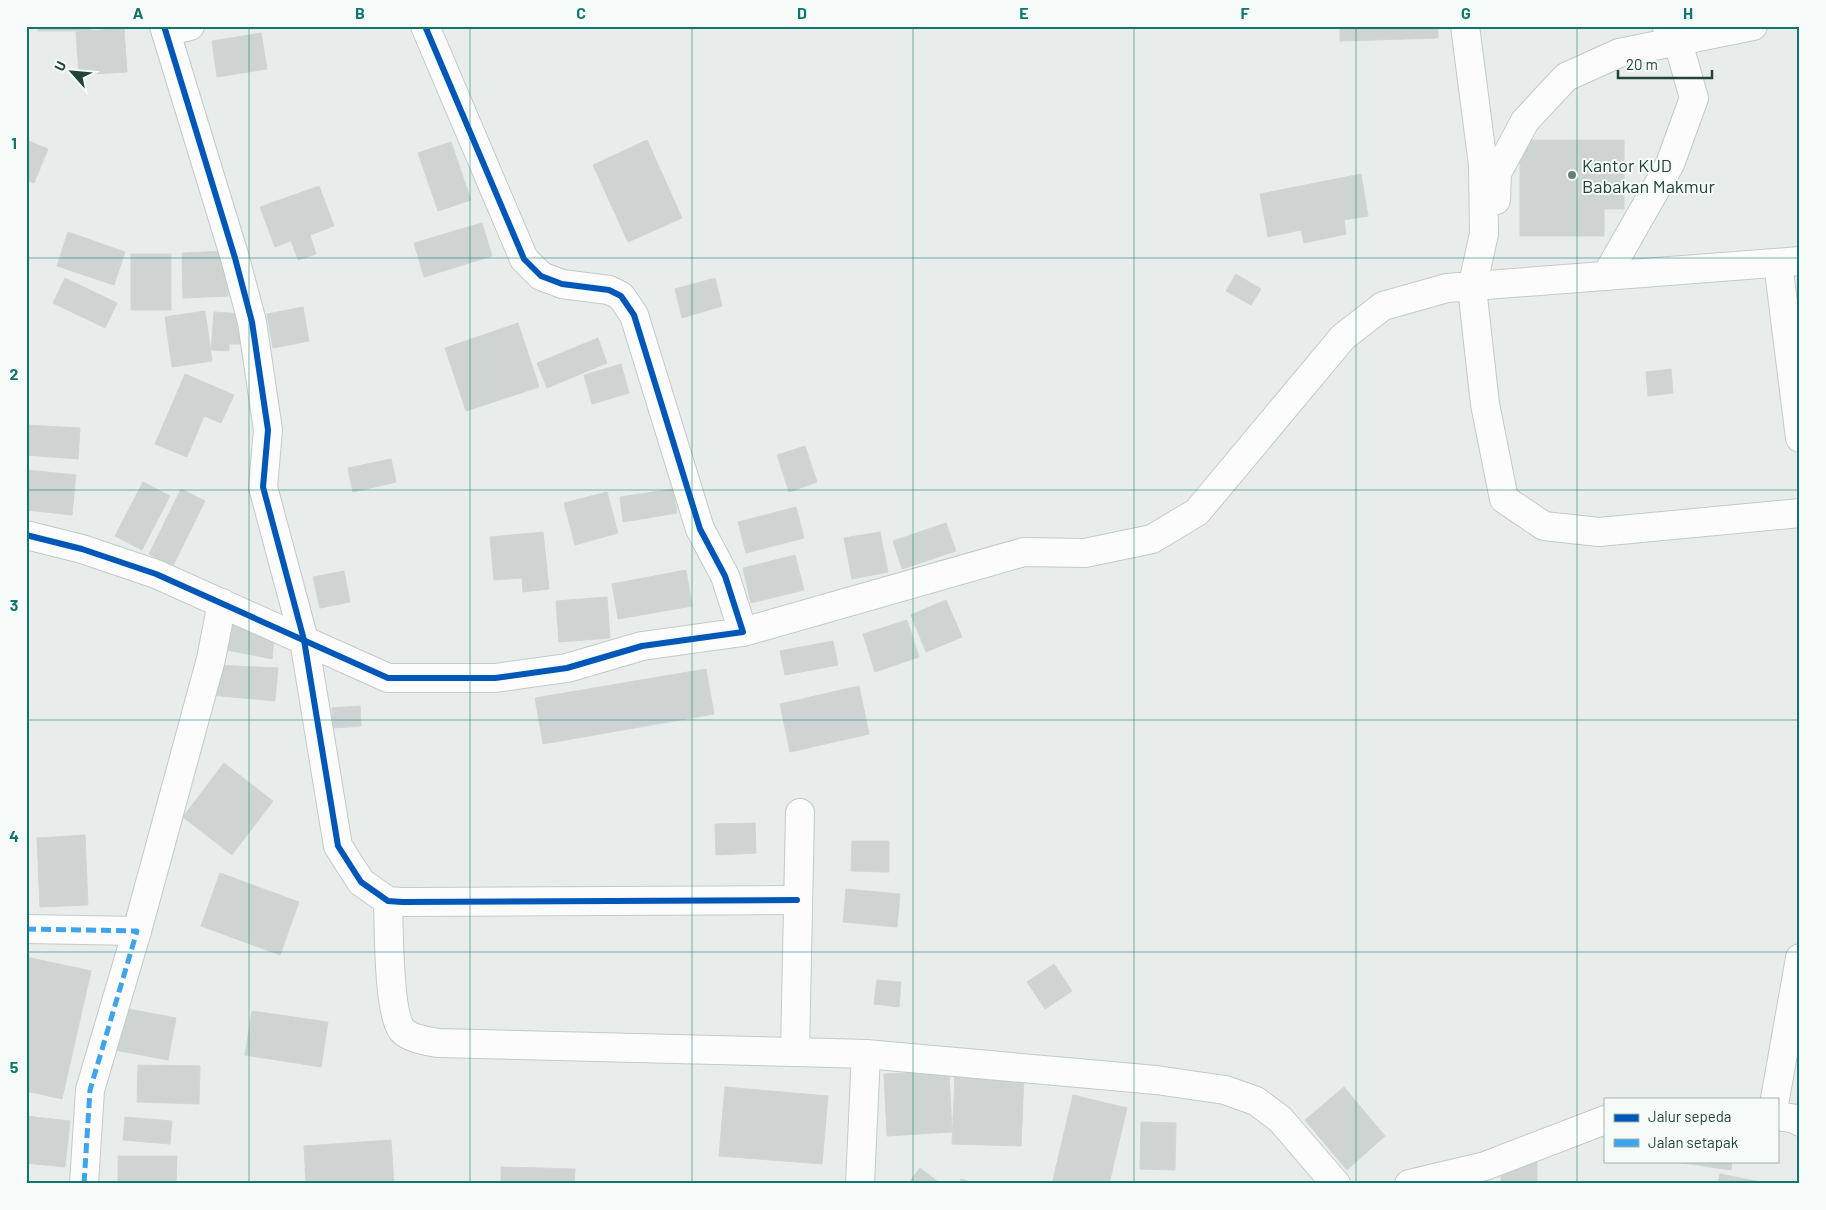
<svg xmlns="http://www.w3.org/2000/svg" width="1826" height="1210" viewBox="0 0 1826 1210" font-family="Barlow,sans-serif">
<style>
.building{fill:#cdd4d2;stroke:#d0d6d4}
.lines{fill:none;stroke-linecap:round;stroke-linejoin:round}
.minor-casing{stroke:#c4cac8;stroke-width:30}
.minor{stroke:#fcfcfc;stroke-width:28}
.quiet{stroke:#3ea4ec;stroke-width:5;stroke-dasharray:10 5;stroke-linecap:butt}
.cycleway-casing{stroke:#f6fbf9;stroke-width:9}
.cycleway{stroke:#0057b8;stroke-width:6}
.grid{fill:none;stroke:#0f766e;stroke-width:1;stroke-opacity:0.55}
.poi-dot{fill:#677f79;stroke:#f6fbf9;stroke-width:2}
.labels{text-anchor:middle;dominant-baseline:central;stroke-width:4;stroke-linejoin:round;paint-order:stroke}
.poi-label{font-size:18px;fill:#21443b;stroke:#f6fbf9;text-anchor:start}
.neatline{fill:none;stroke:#0f766e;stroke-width:2}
.grid-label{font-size:16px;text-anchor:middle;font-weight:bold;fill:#0f766e}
</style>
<rect width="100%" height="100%" fill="#e8edeb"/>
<g class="building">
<rect x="38" y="26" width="53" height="5"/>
<polygon points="1340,26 1438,26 1438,38 1340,41"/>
<polygon points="124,28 127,72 79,75 76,32"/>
<polygon points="261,33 267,69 217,77 212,41"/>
<polygon points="26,140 48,149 34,183 26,180"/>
<polygon points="647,140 682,218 628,242 593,165"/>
<polygon points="1520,140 1624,140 1624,209 1604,209 1604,236 1520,236"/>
<polygon points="451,142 471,200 438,211 418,153"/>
<polygon points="1361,174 1368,216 1344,220 1346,234 1304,243 1301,230 1268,237 1260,194"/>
<polygon points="319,186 334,226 310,235 316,254 298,260 291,241 275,247 260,207"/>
<polygon points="482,223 492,256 424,277 414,243"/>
<polygon points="68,232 125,252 114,285 57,266"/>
<polygon points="227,251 228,296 183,298 182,253"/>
<rect x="131" y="254" width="40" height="56"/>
<polygon points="1236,274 1261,289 1251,305 1226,291"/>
<polygon points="65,278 117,303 105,328 53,303"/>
<polygon points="715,278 722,306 682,318 675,289"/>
<polygon points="303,307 309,341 273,348 267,314"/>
<polygon points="205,311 212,361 172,367 165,317"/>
<polygon points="214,312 243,314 241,344 229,344 229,351 211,350"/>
<polygon points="518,323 539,387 466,411 445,348"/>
<polygon points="598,338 607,363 547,388 537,363"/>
<polygon points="621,364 629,393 592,404 584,375"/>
<polygon points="1671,369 1673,393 1648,396 1646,372"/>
<polygon points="185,374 234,395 221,423 204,416 187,457 155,444"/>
<polygon points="26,425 80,428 78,459 26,455"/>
<polygon points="805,446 817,482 789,492 777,455"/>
<polygon points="391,459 396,482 353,492 348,468"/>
<polygon points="26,470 76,475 72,515 26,510"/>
<polygon points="143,482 170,496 142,550 115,536"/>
<polygon points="181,489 205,501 173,566 149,554"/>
<polygon points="673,489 677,513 623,522 620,497"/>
<polygon points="607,492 618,533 575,545 564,503"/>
<polygon points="796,507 804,538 746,553 738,522"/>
<polygon points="946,523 956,551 902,569 893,541"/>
<polygon points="543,532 549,589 523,592 522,578 494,580 490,537"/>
<polygon points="880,532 888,572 852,579 844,538"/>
<polygon points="795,555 804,590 751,603 743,568"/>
<polygon points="686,570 692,606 618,619 612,584"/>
<polygon points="344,571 350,602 320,608 313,577"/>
<polygon points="607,597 610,638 559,642 556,601"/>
<polygon points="946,600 962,637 926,652 911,615"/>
<polygon points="223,618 274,638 272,659 222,649"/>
<polygon points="907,620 919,657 875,672 863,634"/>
<polygon points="833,641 838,665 785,675 780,651"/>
<polygon points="215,665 278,668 275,701 210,695"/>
<polygon points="706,669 714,714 543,744 535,698"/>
<polygon points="859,686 869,734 790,752 780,704"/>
<polygon points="360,706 361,726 333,728 332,708"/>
<polygon points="224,763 273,801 232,855 183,817"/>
<polygon points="755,823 756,853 716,855 715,824"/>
<polygon points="85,835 88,905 40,907 37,838"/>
<polygon points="852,841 889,841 889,872 851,871"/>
<polygon points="220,873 299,902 280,955 201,926"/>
<polygon points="846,889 900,894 897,927 843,922"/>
<polygon points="26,957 91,971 62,1099 26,1091"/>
<polygon points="1054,964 1072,991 1045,1009 1027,982"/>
<polygon points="877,980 901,982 899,1007 874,1004"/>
<polygon points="123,1008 176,1018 168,1060 115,1050"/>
<polygon points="252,1011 328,1022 321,1067 245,1055"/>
<polygon points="138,1065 200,1066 199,1104 137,1102"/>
<polygon points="949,1071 952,1132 887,1136 884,1074"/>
<polygon points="955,1074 1024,1076 1021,1146 952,1144"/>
<polygon points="725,1087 828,1096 822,1164 719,1156"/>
<polygon points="1344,1087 1385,1136 1347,1170 1305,1120"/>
<polygon points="1073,1095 1127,1108 1109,1184 1052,1184"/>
<polygon points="26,1116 70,1121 65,1167 26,1163"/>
<polygon points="125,1117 172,1121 170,1144 123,1140"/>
<polygon points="1141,1122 1176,1123 1175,1170 1140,1169"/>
<polygon points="391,1140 394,1184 306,1184 304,1146"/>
<polygon points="118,1156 177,1156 176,1184 118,1184"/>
<polygon points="1537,1157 1537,1184 1501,1184 1501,1169"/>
<polygon points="1669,1161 1732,1161 1731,1170"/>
<polygon points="501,1167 575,1169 574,1184 501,1184"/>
<polygon points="920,1168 941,1184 908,1184"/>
<polygon points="1720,1174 1770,1184 1718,1184"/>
<polygon points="961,1179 978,1184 960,1184"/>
</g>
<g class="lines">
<g class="minor-casing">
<g id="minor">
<polyline points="164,26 235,258 252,322 268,430 263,487 304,640 338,846 361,882 388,901 402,902 797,900"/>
<polyline points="1465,26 1483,165 1484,234 1472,288 1485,404 1504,499 1544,526 1599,532 1800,513"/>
<polyline points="166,32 190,26"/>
<polyline points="1496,200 1497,173 1525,121 1566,77 1619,53 1753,26"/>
<polyline points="1778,263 1800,438"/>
<polyline points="1606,276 1670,164 1694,98 1678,42 1667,27"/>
<polyline points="26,535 82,549 156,574 388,678 495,678 567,668 642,646 743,632 725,576 700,529 634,315 621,296 609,290 562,284 541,276 524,259 425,26"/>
<polyline points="743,632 1024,552 1085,553 1152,539 1197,512 1343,337 1383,306 1447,288 1800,261"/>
<polyline points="800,813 795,1052 866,1054 860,1184"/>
<path d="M388 901C389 927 388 1012 402 1030 410 1039 427 1041 438 1043L795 1052"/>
<polyline points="26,929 137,931 90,1090 84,1184"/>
<polyline points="137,931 211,659 222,603"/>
<polyline points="866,1054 1156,1080 1225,1090 1256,1101 1280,1119 1336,1184"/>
<polyline points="1775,1099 1800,958"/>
<polyline points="1777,1116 1797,1119 1800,1122"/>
<polyline points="1409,1184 1485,1166 1605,1120"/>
</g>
</g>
<use href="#minor" class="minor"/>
<polyline class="quiet" points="26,929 137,931 90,1090 84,1184"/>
<g class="cycleway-casing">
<g id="cycleway">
<polyline points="164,26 235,258 252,322 268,430 263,487 304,640 338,846 361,882 388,901 402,902 797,900"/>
<polyline points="26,535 82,549 156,574 388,678 495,678 567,668 642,646 743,632 725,576 700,529 634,315 621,296 609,290 562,284 541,276 524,259 425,26"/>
</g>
</g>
<use href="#cycleway" class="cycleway"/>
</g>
<path class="grid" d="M249 26V1184M470 26V1184M692 26V1184M913 26V1184M1134 26V1184M1356 26V1184M1577 26V1184M26 258H1800M26 490H1800M26 720H1800M26 952H1800"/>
<circle class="poi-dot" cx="1572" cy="175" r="5"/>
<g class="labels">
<g class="poi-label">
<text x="1582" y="165">Kantor KUD<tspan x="1582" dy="21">Babakan Makmur</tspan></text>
</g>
</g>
<rect width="1826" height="1210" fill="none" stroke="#f6fbf9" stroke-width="55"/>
<rect x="1604" y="1098" width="175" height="65" fill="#f6fbf9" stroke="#a1b2ad"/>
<rect x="1614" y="1114" width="25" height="8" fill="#0057b8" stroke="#a1b2ad"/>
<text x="1648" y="1122" font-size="15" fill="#21443b">Jalur sepeda</text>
<rect x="1614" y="1139" width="25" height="8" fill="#3ea4ec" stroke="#a1b2ad"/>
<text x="1648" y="1148" font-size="15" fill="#21443b">Jalan setapak</text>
<g transform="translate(72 72) rotate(297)" stroke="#f6fbf9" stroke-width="4" paint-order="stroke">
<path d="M0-4L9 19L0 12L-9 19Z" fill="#21443b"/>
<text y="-8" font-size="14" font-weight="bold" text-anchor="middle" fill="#21443b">U</text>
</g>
<path d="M1618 70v8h94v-8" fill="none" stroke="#21443b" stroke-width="2.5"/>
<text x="1626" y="70" font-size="15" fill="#21443b" stroke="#f6fbf9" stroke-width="4" paint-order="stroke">20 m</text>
<rect x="28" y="28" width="1770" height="1154" class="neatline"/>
<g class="grid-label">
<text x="138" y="19">A</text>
<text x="360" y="19">B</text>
<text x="581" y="19">C</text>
<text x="802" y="19">D</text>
<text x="1024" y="19">E</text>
<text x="1245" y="19">F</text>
<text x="1466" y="19">G</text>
<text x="1688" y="19">H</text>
<text x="14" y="149">1</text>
<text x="14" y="380">2</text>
<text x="14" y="611">3</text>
<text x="14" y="842">4</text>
<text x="14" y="1073">5</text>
</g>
</svg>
